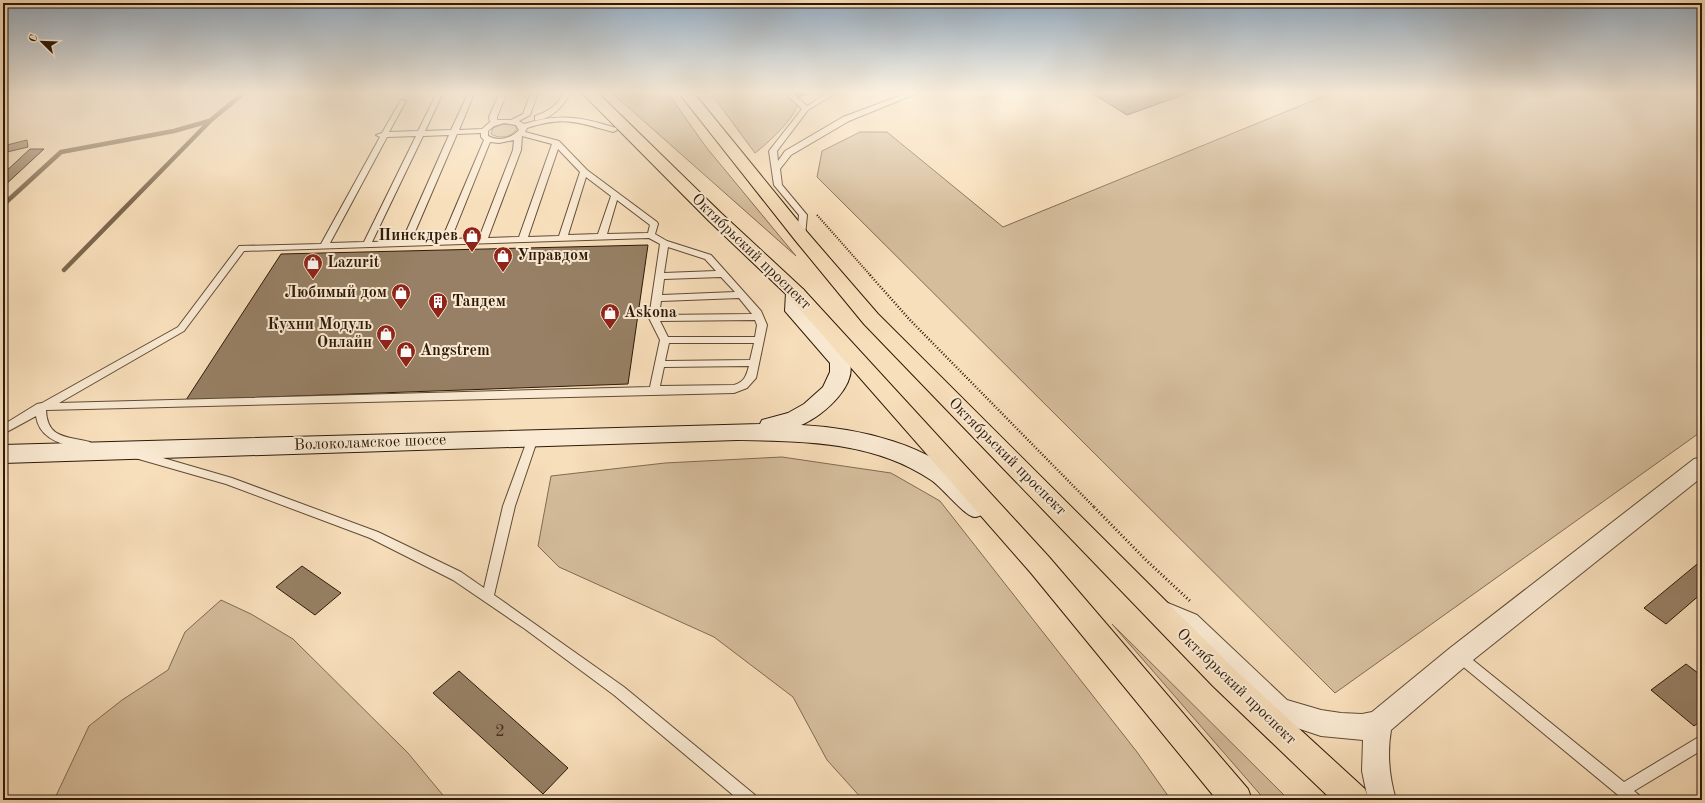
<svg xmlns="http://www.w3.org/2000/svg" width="1705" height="803" viewBox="0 0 1705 803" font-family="'Old Standard TT',serif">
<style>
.green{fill:#d5bd9c;stroke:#816b52}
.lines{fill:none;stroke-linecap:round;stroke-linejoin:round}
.stream{stroke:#7d684e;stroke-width:4.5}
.building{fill:#978065;stroke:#2d1907}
.service-casing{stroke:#604a34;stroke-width:2}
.minor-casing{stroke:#604a34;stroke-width:2}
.secondary-casing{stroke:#2d1907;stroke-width:2}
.primary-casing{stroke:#2d1907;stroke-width:2}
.path-far2{stroke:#2d1907;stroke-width:2;stroke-dasharray:1 1.5;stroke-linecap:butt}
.path-far1{stroke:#2d1907;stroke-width:2.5;stroke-dasharray:1 2;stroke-linecap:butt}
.path{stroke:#2d1907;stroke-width:3;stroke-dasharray:1 2.5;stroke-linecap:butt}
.service{fill:#faead3;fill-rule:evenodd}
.minor{fill:#faead3;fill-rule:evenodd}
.secondary{fill:#faead3;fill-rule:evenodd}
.primary{fill:#f8dfbb;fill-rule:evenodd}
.labels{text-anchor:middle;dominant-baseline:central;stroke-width:4;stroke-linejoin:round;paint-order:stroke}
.poi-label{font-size:16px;font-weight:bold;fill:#2d1907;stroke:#faead3;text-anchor:start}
.street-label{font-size:16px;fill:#2d1907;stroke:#faead3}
.near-number-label{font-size:17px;fill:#48331e}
</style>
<rect width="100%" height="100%" fill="#f8dfbb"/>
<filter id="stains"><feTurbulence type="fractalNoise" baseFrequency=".005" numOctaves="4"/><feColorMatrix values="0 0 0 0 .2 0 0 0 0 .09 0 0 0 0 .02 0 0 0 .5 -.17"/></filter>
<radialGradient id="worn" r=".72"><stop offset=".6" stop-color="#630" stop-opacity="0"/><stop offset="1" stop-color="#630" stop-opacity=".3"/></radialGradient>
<g class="green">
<polygon points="611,92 667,92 706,147 796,256"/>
<path d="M710 92H788L798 103C795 118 768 143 755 153Z"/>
<polygon points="1334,92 1702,92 1702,431 1335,693 817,177 822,151 860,132 887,132 1003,227"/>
<path d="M503 124 514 125 517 128C513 138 499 139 491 134L493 128Z"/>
<polygon points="782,457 891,473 940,501 1137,752 1171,800 863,800 827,760 793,697 714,637 559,567 538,546 551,476 665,463"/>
<polygon points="221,600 251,614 293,639 408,753 447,800 54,800 89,726 122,700 168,670 185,632"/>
<polygon points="1112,624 1289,800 1265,800"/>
</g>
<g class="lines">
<g class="stream">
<polyline points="3,205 61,152 174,131 209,121"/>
<polyline points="64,270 211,120 245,92"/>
</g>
</g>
<g class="building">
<polygon points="793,92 813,92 799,97"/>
<polygon points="1090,92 1191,92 1127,115"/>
<polygon points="27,140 28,147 3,153 3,146"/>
<polygon points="30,149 44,149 3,187 3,174"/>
<polygon points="648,245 628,384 186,400 281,254"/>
<polygon points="1702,560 1702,593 1666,624 1644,608"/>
<polygon points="302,566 341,593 315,615 276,587"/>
<polygon points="1686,664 1702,676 1702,720 1694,726 1651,690"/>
<polygon points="459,671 568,768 543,794 433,693"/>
</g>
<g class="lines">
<g class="service-casing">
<g id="service">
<path d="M500 92H507L497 117V120H511L523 114 531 92H538L530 115 519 121 524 124C559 113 582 117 616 128L617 130 613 132C576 122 565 116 527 128L525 132 559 141 587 170 657 222 658 224 655 234 667 241 711 255 761 311 767 325 756 378 747 388 734 393 46 410C47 440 69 436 90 442L91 445 90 448C85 449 80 448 74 447 56 443 39 436 36 416L3 434V425L37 404 42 403 178 327 239 246 321 244 380 137 376 135 382 133 401 100 406 101 389 132 418 131 435 97 438 95 441 97 425 131 451 130 467 96 470 94 473 96 459 130 482 129 490 122 489 117ZM504 123 516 125 519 130C512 138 499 142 488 136V131L494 126ZM481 133V137L484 140 442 239 411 241 457 134ZM449 135 402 241 372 242 423 136ZM416 136 364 242 330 243 387 137ZM522 136 552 144 519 237 488 238 521 150ZM514 140 513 150 479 238 451 239 490 142 499 143ZM558 149 580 172 559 236 528 237ZM586 177 611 196 598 234 568 235ZM617 200 650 225 648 233 607 234ZM649 238 660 244 649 318 660 340 650 387 59 403 184 331 244 251ZM668 247 705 259 716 271 664 273ZM721 277 735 292 662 295 664 279ZM739 298 752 314 659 315 661 301ZM755 320 757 325 755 337H668L660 321ZM669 343H754L750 360 665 361ZM749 366C746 377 744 382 734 385L660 386 664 367Z"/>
<path d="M563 92H570C566 104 550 121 535 120V116C547 112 559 105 563 92Z"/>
<polygon points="784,92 791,92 807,106 829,92 838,92 808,110 777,151 778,161 785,151 843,117 910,92 920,92 849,121 791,155 780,169 782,185 807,215 805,236 801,238 797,236 799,215 774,185 769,151 802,109"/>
<polygon points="533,434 537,435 538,438 515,506 494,595 624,687 755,795 757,800 739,800 614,695 525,629 453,580 370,538 226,484 135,458 134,455 135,452 139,451 232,478 378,532 461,572 484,588 503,506 528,438 529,435"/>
<polygon points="1459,650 1463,652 1624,782 1702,735 1702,750 1634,791 1639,795 1641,800 1624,800 1455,660 1453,656 1455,652"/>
</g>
</g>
<g class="minor-casing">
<path id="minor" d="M1702 457V477L1468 664 1391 730C1387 754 1389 776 1396 800H1368L1362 771 1363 740 1321 736 1270 719 1179 631 1154 619 1151 612 1154 605 1163 601 1197 615 1287 700 1321 710 1341 713 1362 714 1372 712 1450 648 1694 459Z"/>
</g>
<g class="secondary-casing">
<path id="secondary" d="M796 287 803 289 806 293 805 310 847 356C863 382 823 416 801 425 859 428 931 444 972 488 978 494 983 500 987 507L984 514C981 515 977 517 975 517 965 517 942 487 931 480 874 441 803 441 737 440L3 463V445L760 424 762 420 788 413 804 404 823 387 830 372V363L785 311 786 293 789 289Z"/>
</g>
<g class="primary-casing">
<g id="primary">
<polygon points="581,92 597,92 721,213 803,289 1049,557 1248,789 1252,800 1217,800 1031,573 789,297 709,221"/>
<polygon points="678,92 693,92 807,232 878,314 1233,668 1365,789 1369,800 1332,800 1213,686 864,324 795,240"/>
</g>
</g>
<polyline class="path-far2" points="817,215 871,276"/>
<polyline class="path-far1" points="870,275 910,320 1095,508"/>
<polyline class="path" points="1094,507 1147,561 1190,601"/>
<use href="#service" class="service"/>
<use href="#minor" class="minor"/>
<use href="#secondary" class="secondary"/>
<use href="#primary" class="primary"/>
</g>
<linearGradient id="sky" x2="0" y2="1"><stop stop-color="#93aabe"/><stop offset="0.45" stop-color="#fcf1e0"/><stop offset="1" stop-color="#fcf1e0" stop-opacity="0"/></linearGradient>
<rect width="1705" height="205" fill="url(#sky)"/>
<defs>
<g id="shop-pin" transform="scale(1)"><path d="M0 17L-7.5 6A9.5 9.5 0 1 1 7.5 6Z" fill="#8f2418" stroke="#faead3"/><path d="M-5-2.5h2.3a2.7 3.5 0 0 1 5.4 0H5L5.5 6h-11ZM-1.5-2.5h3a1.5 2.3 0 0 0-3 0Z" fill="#fff"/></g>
<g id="building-pin" transform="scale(1)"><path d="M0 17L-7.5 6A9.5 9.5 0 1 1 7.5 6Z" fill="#8f2418" stroke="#faead3"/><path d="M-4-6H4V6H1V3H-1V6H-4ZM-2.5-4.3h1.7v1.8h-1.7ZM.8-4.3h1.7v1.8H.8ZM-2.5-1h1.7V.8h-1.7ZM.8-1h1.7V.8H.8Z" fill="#fff"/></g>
</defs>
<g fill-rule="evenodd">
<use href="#shop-pin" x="472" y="236"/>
<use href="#shop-pin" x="503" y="256"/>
<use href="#shop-pin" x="313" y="263"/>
<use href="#shop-pin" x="401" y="293"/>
<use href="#building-pin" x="438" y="302"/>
<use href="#shop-pin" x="610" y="313"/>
<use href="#shop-pin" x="386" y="334"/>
<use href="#shop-pin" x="406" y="351"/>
</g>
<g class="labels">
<g class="poi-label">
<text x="458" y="236" text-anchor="end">Пинскдрев</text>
<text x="517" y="256">Управдом</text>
<text x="327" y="263">Lazurit</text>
<text x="387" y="293" text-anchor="end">Любимый дом</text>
<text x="452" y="302">Тандем</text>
<text x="624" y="313">Askona</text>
<text x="372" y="325" text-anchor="end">Кухни Модуль<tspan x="372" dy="18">Онлайн</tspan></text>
<text x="420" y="351">Angstrem</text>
</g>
<g class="street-label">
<text transform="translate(751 252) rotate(44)">Октябрьский проспект</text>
<text transform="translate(370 443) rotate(-2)">Волоколамское шоссе</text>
<text transform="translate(1007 457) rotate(45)">Октябрьский проспект</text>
<text transform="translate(1236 687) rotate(44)">Октябрьский проспект</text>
</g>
<g class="near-number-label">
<text x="500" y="731">2</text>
</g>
</g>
<rect width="1705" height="803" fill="none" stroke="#f8dfbb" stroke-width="16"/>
<rect x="4" y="4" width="1697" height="795" fill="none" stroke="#2d1907" stroke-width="2"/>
<rect x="8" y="8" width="1689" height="787" fill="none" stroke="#2d1907"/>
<g transform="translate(42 42) rotate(293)" stroke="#faead3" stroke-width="3" paint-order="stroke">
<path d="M0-3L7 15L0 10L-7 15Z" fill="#2d1907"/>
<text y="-6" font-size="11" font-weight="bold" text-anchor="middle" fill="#2d1907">С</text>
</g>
<rect width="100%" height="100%" filter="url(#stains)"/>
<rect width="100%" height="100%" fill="url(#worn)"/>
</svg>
